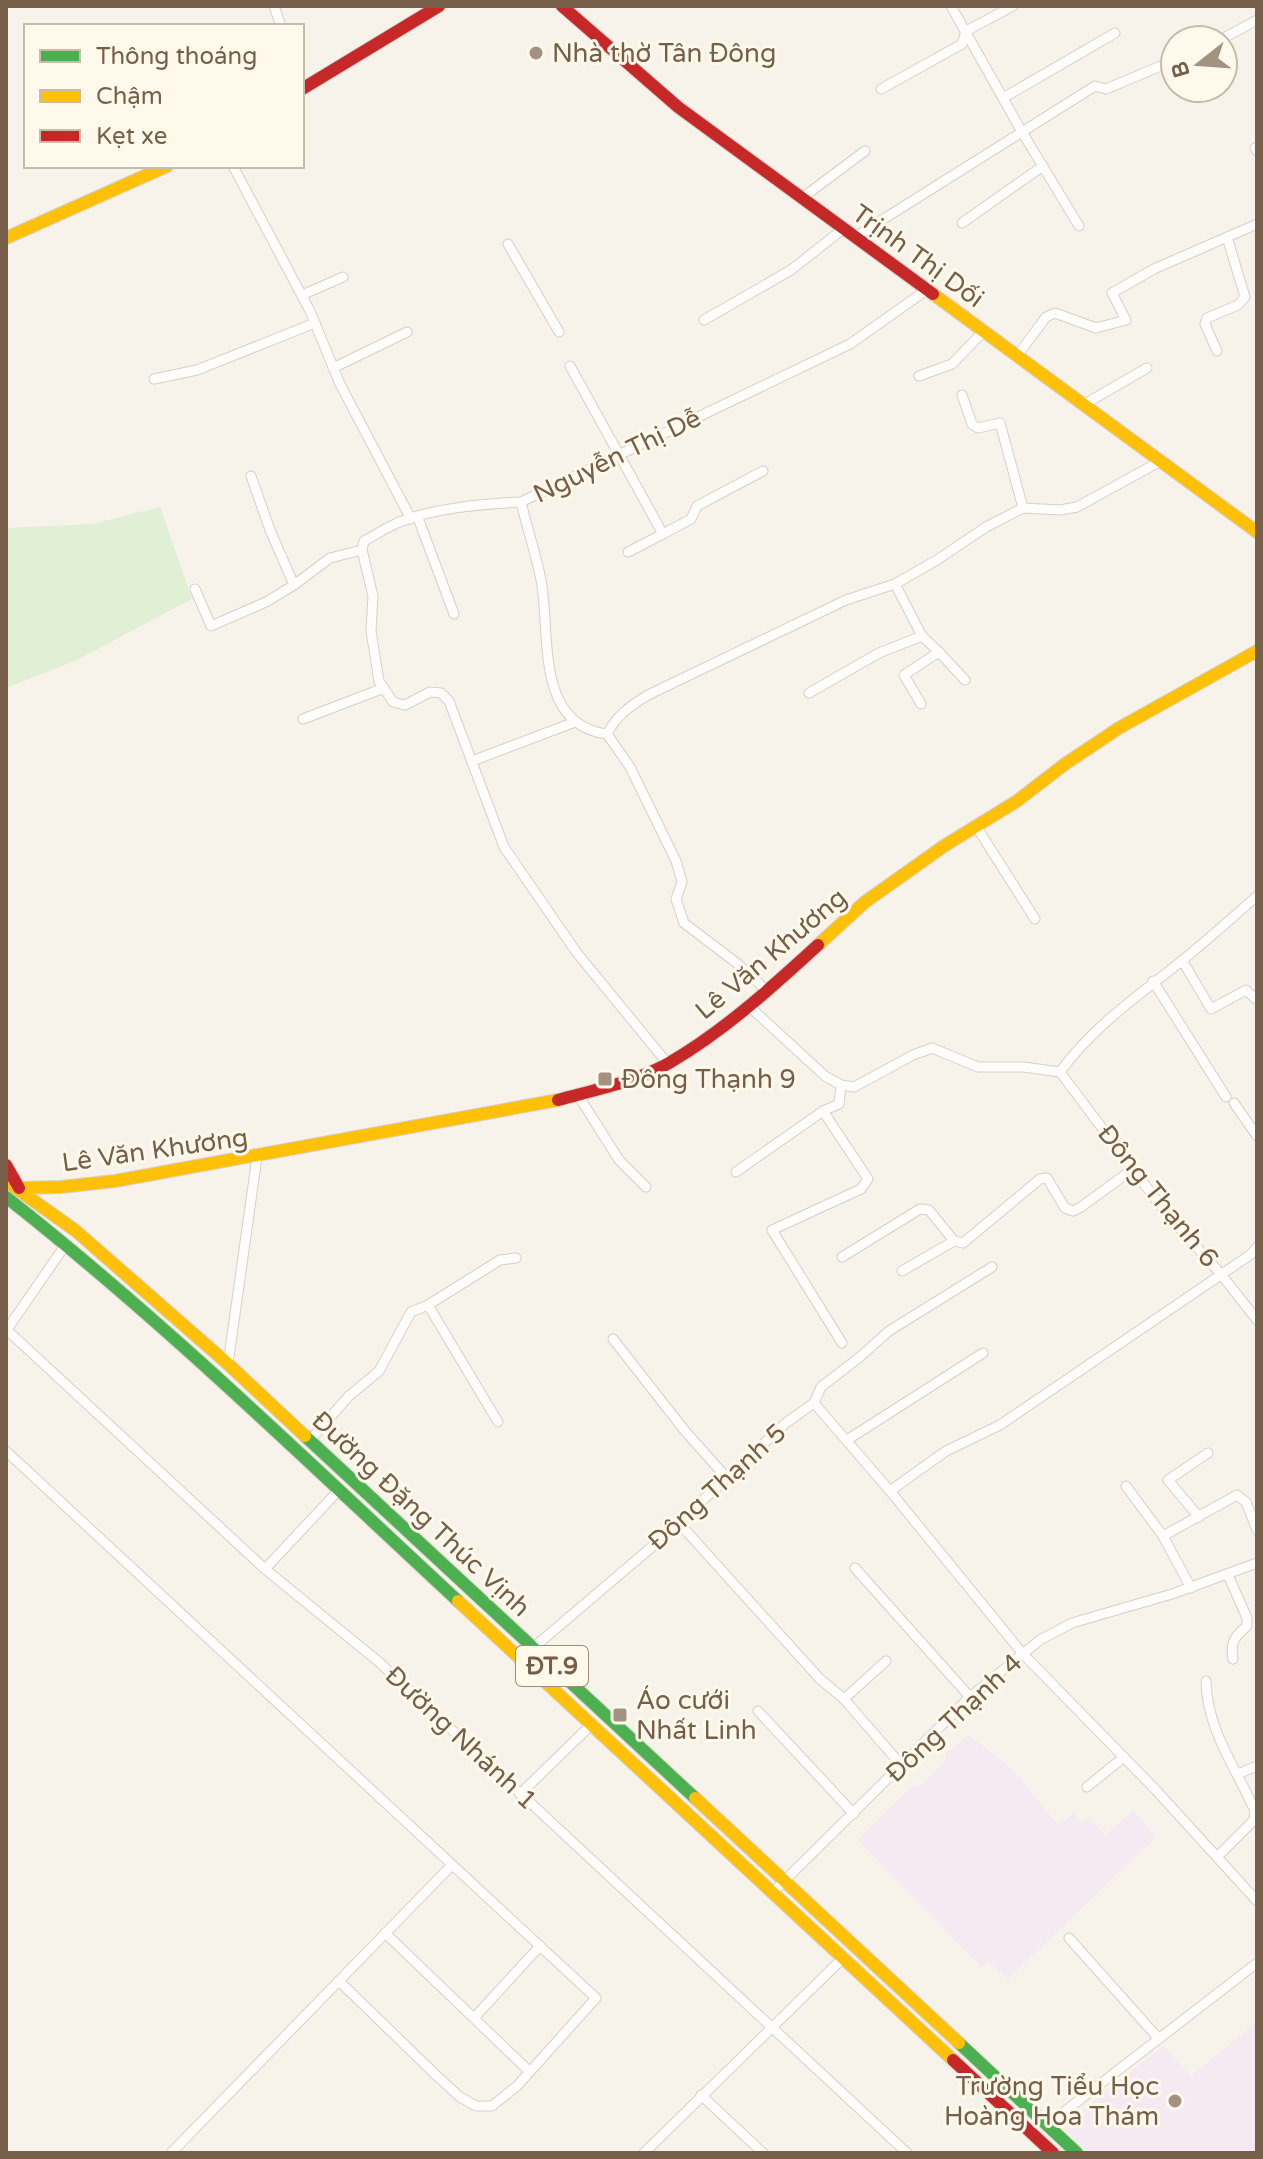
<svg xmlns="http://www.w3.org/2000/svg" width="1263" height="2159" viewBox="0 0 1263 2159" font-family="'Varela Round',sans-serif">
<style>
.education{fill:#f5e9f2}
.green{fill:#e1efd4}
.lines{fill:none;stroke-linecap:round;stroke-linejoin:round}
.street-casing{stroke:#d6d0c8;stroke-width:11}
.fast-casing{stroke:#d7d0c8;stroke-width:14}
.slow-casing{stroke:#d7d0c8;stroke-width:14}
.jam-casing{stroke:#d7d0c8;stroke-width:14}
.street{stroke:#fefdfc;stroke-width:9}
.fast{stroke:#4caf50;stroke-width:12}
.slow{stroke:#ffc107;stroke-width:12}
.jam{stroke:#c62828;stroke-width:12}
.poi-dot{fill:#a39281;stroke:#fff9eb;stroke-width:3}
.labels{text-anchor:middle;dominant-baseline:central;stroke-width:6;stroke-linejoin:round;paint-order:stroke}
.shield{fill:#fff9eb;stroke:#9f8c7a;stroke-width:2}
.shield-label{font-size:24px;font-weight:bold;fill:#765e49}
.poi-label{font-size:26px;fill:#765e49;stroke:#fff9eb;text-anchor:start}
.street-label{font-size:26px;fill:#765e49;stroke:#fff9eb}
</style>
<rect width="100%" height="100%" fill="#f7f3ea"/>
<g class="education">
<polygon points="969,1735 1012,1769 1058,1825 1074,1813 1082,1823 1089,1817 1105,1835 1134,1811 1156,1837 1008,1979 988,1961 982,1967 857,1840 913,1785 921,1785 945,1761 946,1754"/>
<polygon points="1257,2022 1257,2153 1090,2153 1062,2127 1163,2046 1191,2076"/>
</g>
<polygon class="green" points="160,507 192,599 75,661 6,688 6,528 93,524"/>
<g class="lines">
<g class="street-casing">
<g id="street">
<polyline points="274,6 281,26"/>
<polyline points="951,6 1022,132 1079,226"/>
<polyline points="1220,40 1257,20"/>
<polyline points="881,89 962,44 966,31 1013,6"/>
<polyline points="1003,98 1115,33"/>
<polyline points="1255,148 1257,151"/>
<polyline points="233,166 310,311 340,384 411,519"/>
<polyline points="802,198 865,151"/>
<polyline points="962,223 1043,166"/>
<polyline points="855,237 1095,86 1106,89 1175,60"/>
<polyline points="508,244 559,332"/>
<polyline points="302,295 343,277"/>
<polyline points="704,320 791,270 843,229"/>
<polyline points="1217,351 1205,324 1207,318 1238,305 1245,297 1227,237"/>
<polyline points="1017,356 1046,317 1055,313 1096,328 1126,320 1112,293 1154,269 1257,224"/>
<polyline points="570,366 663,534 691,519 697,506 763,471"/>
<polyline points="333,368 407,332"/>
<polyline points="919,376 952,364 984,331"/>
<polyline points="154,379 197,370 315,323"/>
<polyline points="962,395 972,424 978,428 1000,423 1023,508"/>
<polyline points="1083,405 1147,368"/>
<polyline points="251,476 270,530 294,585"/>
<path d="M521 502C527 528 536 554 541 580 551 632 534 725 607 734L630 767 676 861 682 882 676 899 684 923 738 964 767 991"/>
<polyline points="418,518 454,614"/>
<polyline points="628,552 663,534"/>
<polyline points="895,584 922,636 939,652 904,675 921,704"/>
<polyline points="195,589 211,626 266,602 294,585 330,558 362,550"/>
<polyline points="939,652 965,680"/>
<polyline points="809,693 879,653 922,636"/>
<polyline points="303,719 384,688"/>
<path d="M607 734C617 715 630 706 648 695L846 600 895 584 937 560 986 527 1023 508 1060 510 1077 507 1159 462"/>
<polyline points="472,761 575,722"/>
<polyline points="976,826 1035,919"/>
<polyline points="1182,960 1211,1009 1246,990 1257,1000"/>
<polyline points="1153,981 1226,1097"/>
<path d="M750 1007 825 1076 841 1085 854 1087 913 1055 932 1048 978 1067H1024L1060 1072C1092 1028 1136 997 1178 964 1205 942 1231 919 1257 896"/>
<path d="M668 1064 577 953 504 847 449 701 441 693 430 692 405 705 393 702 379 681 371 631 373 596 362 550 364 541C375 535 386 528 397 523 433 508 482 504 521 502L850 344 928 289"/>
<polyline points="1060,1072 1166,1213 1220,1273 1257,1320"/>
<polyline points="578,1095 619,1160 646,1187"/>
<polyline points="1234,1103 1257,1136"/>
<polyline points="823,1111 868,1179 861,1189 772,1230 842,1343"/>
<polyline points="736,1172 823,1111 839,1104 841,1085"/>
<polyline points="842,1257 920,1209 929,1210 954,1241 963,1243 1040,1179 1047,1178 1065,1208 1073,1211 1081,1207 1133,1169"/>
<polyline points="902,1271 954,1241"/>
<polyline points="428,1305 498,1422"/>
<polyline points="7,1330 265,1569 379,1662 907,2153"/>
<polyline points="6,1331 66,1244"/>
<polyline points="613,1339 685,1431 726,1477"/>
<polyline points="228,1364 257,1157"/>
<polyline points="814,1403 821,1387 861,1356 889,1331 992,1267"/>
<polyline points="310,1440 349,1396 379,1371 411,1312 428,1305 500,1260 516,1258"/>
<polyline points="847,1440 983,1353"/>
<polyline points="6,1451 596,1998 517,2086 492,2106 476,2106 460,2097 438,2077 339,1981"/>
<polyline points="1126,1486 1163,1536 1191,1588"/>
<polyline points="890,1491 946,1451 1000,1425 1250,1255 1257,1247"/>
<polyline points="1199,1517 1168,1480 1208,1453"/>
<polyline points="678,1522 820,1679 844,1699 886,1661"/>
<polyline points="1163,1536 1237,1495 1246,1502 1257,1530"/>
<polyline points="855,1568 970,1697"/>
<polyline points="265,1569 339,1490"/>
<path d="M1228 1575 1247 1618V1626C1234 1637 1230 1643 1233 1659"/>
<polyline points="533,1648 660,1540 787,1422 814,1403 890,1491 1023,1654 1154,1788 1257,1901"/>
<path d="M1206 1681C1207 1730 1236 1768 1255 1811L1254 1820 1217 1857"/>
<polyline points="844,1699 902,1766"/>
<polyline points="758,1711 854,1814"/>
<polyline points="1238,1774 1257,1766"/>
<polyline points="1087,1787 1124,1757"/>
<polyline points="520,1794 592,1724"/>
<polyline points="773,1892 970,1697 1040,1640 1072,1623 1172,1594 1257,1563"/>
<polyline points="385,1933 529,2071"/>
<polyline points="1069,1938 1159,2039"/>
<polyline points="474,2018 540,1946"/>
<polyline points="701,2095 763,2153"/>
<polyline points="1047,2125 1257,1963"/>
<polyline points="171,2153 452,1865"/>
<polyline points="644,2153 844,1957"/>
</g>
</g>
<g class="fast-casing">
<g id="fast">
<path d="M6 1197C165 1322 310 1464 458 1601"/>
<polyline points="305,1436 695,1798"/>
<polyline points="959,2043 1077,2153"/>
</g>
</g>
<g class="slow-casing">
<g id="slow">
<polyline points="6,238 167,166"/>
<polyline points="933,294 1257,532"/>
<polyline points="818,945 865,902 944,846 1017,801 1065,764 1119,728 1257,651"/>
<polyline points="6,1181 76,1231 228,1364 305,1436"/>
<polyline points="19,1188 61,1187 115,1181 558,1100"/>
<polyline points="458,1601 953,2060"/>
<polyline points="695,1798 959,2043"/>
</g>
</g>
<g class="jam-casing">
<g id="jam">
<polyline points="562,6 678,107 933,294"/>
<polyline points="302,89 439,6"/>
<path d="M558 1100C594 1090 636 1082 669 1063 724 1031 771 988 818 945"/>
<polyline points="6,1165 19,1188"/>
<polyline points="953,2060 1053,2153"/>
</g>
</g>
<use href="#street" class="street"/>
<use href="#fast" class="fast"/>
<use href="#slow" class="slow"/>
<use href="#jam" class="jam"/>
</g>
<g class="poi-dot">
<circle cx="536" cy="53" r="8"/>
<rect x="597" y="1071" width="16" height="16" rx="4"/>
<rect x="612" y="1707" width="16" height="16" rx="4"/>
<circle cx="1175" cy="2101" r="8"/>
</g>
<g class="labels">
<rect class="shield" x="516" y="1646" width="72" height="40" rx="6"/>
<g class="shield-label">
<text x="552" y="1666">ĐT.9</text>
</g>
<g class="poi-label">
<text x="552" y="53">Nhà thờ Tân Đông</text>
<text x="621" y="1079">Đông Thạnh 9</text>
<text x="636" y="1700">Áo cưới<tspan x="636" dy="30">Nhất Linh</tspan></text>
<text x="1159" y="2086" text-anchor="end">Trường Tiểu Học<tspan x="1159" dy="30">Hoàng Hoa Thám</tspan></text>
</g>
<g class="street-label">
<text transform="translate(918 256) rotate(36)">Trịnh Thị Dối</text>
<text transform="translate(617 456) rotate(-26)">Nguyễn Thị Dễ</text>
<text transform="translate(771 954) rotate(-40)">Lê Văn Khương</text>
<text transform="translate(155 1150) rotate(-8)">Lê Văn Khương</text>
<text transform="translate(1158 1196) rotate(51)">Đông Thạnh 6</text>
<text transform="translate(717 1487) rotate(-42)">Đông Thạnh 5</text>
<text transform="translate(421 1514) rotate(43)">Đường Đặng Thúc Vịnh</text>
<text transform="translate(954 1718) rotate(-43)">Đông Thạnh 4</text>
<text transform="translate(461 1738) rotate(43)">Đường Nhánh 1</text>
</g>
</g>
<rect width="1263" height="2159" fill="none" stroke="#765e49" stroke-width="16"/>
<rect x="24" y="24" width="280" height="144" fill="#fff9eb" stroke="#c8bbaa" stroke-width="2"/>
<rect x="40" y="50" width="40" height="12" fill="#4caf50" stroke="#c8bbaa" stroke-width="2"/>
<text x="96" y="64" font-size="24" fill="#765e49">Thông thoáng</text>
<rect x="40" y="90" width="40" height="12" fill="#ffc107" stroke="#c8bbaa" stroke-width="2"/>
<text x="96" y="104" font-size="24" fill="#765e49">Chậm</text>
<rect x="40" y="130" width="40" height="12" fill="#c62828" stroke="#c8bbaa" stroke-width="2"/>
<text x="96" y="144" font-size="24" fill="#765e49">Kẹt xe</text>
<g transform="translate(1199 64) rotate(253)"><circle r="38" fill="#fff9eb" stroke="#c8bbaa" stroke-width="2"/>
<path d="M0-6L14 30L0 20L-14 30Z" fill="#a39281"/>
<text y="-12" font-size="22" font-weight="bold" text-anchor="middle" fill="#765e49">B</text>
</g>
</svg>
